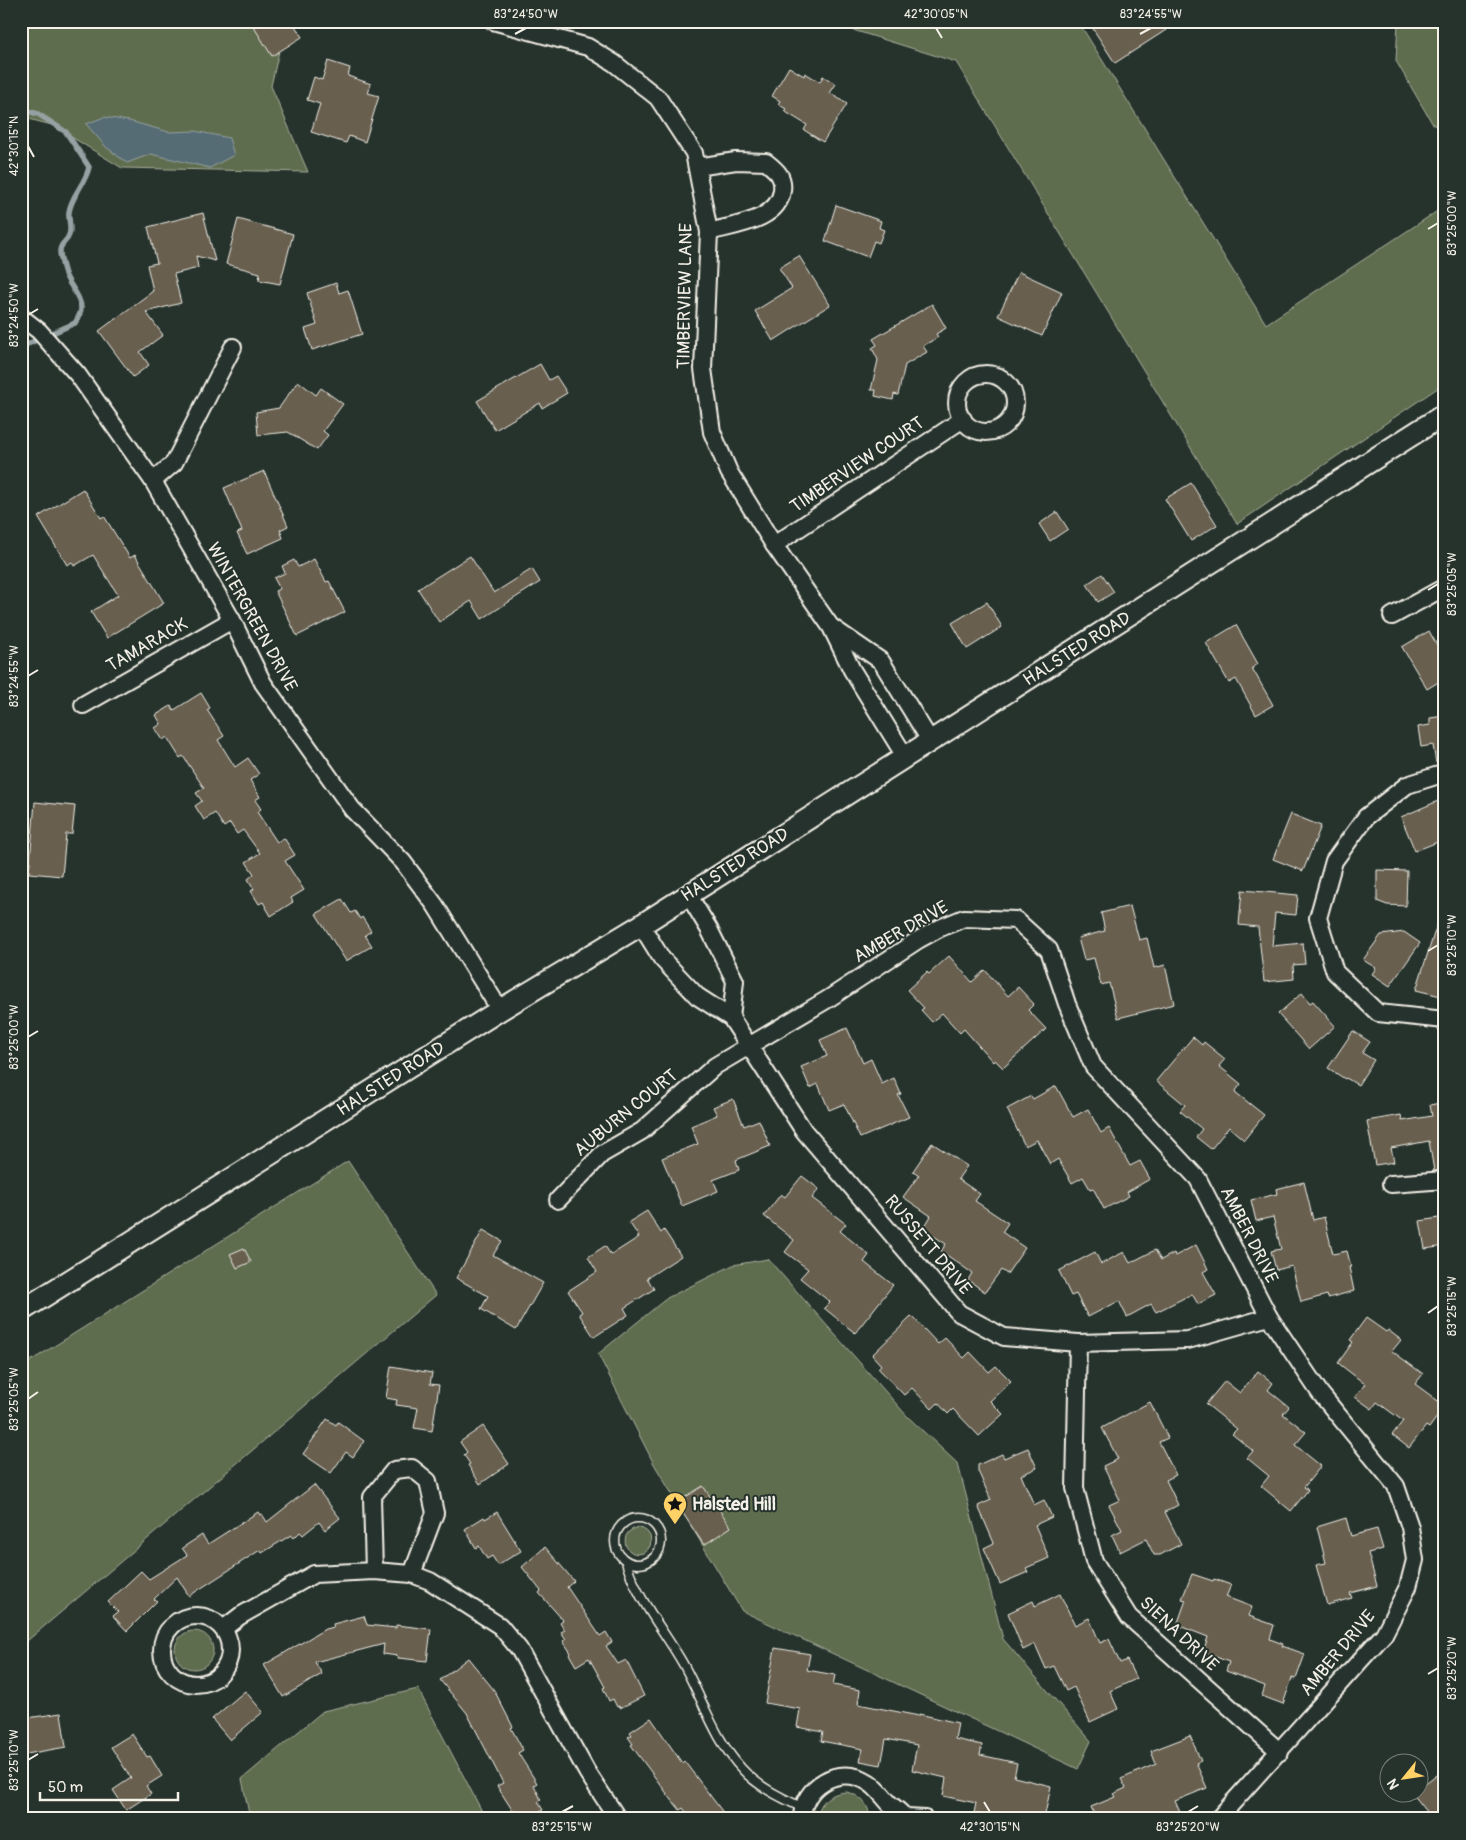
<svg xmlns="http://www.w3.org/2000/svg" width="1466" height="1840" viewBox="0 0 1466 1840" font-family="Pangolin,sans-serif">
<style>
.green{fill:#5f6d4f;stroke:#aaaf9c}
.water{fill:#566c74;stroke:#95a1a2}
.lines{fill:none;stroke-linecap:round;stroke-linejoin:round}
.stream{stroke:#95a1a2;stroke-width:5.5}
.building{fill:#675e50;stroke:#f4f1e8}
.service-casing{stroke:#f4f1e8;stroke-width:11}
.minor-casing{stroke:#f4f1e8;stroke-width:20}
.tertiary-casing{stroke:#f4f1e8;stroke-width:24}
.service{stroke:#26332d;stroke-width:8}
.minor{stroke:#26332d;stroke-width:16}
.tertiary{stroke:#26332d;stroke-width:20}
.ticks{fill:none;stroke:#f4f1e8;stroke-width:2}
.labels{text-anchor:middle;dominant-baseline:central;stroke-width:4;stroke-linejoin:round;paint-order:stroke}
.street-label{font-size:18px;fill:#f4f1e8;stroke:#26332d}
.poi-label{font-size:18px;font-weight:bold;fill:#f4f1e8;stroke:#26332d;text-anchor:start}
.neatline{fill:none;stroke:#f4f1e8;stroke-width:2}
.ticks-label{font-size:12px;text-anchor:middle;fill:#f4f1e8}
</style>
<rect width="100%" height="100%" fill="#26332d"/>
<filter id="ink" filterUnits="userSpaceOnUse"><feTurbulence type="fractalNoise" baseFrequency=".02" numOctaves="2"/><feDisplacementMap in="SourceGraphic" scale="10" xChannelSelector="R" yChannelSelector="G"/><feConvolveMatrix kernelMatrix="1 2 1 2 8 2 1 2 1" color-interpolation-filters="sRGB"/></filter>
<g filter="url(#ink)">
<g class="green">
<polygon points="21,21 286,21 271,86 308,172 122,168 52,125 21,117"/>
<polygon points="824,21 1078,21 1266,324 1445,206 1445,383 1237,524 956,62"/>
<polygon points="1398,21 1445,21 1445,132 1432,123 1396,61"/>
<polygon points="348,1161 436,1295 21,1646 21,1367"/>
<polygon points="768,1259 907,1416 958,1464 1003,1639 1091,1741 1078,1769 742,1611 654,1464 598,1354 667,1298 733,1265"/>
<circle cx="638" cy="1541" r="13"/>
<circle cx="194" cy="1650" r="19"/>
<polygon points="418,1689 486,1819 250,1819 242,1779 323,1711"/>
<path d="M847 1792C861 1796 869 1804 870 1819H817C819 1801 830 1793 847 1792Z"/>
</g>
<polygon class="water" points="104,117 129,121 169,132 195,131 229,138 234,155 210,168 151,154 127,163 106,147 86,124"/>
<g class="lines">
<path class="stream" d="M21 109 38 114 66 132 89 167C86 183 71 196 69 212 68 220 72 228 69 235 67 242 60 243 60 251 60 258 63 267 65 274 69 285 81 297 81 308 81 314 78 318 75 323L21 347"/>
</g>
<g class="building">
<polygon points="250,21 292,21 302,37 272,56"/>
<polygon points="1088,21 1180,21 1115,63"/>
<polygon points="328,61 350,68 348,76 371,84 368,93 379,96 365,142 349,136 346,143 311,132 320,104 307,100 314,77 322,80"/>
<polygon points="789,67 804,76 805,73 820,82 823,76 836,84 830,93 847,104 823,142 804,130 807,125 784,111 786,109 778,104 780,101 772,96"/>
<polygon points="836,205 881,221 879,228 884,230 879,243 874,241 868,257 825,241"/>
<polygon points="203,213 215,261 196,256 198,268 174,274 181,303 146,312 163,335 140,352 149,365 133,377 99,331 153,291 147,265 157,263 148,227"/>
<polygon points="238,219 293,234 280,284 259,280 260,273 226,264"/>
<polygon points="799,256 830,305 773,341 755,311 792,288 779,268"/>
<polygon points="1019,272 1062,292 1042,336 998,316"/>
<polygon points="336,283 339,293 348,290 362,334 312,350 305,329 317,325 307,293"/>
<polygon points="932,304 946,328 936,334 938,337 923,346 927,352 905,365 898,395 894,394 893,400 875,396 876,390 871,390 878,360 872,348 877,345 873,339"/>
<polygon points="540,364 549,380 556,376 567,393 542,408 540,403 495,430 477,401"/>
<polygon points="298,381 316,395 321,388 343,404 323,431 328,435 317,450 288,432 258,435 256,412 279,408"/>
<polygon points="264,471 288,526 280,530 283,538 247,554 237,533 242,531 224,488"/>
<polygon points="1191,483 1217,525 1191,541 1165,499"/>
<polygon points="83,489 101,518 104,516 130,558 135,555 164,603 107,638 91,612 118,595 93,555 74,566 72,562 67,565 38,517"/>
<polygon points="1057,512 1068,529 1050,541 1039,524"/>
<polygon points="470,556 494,593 532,569 540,582 482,619 471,601 439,622 418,589"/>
<polygon points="314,559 326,582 329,581 345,612 297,636 275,591 280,589 274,578 285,573 282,566 294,560 298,567"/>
<polygon points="1102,574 1114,592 1098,602 1087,584"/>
<polygon points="987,602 1002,627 967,649 952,623"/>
<polygon points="1236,625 1258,664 1252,668 1273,705 1256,715 1236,679 1229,683 1206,643"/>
<polygon points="1429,631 1438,647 1445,643 1445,678 1427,689 1402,647"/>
<polygon points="201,693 210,708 207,710 224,736 218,740 235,767 248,758 259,774 250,780 260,797 255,800 261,809 257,812 277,842 284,838 295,855 285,861 304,890 291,898 293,902 271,916 263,902 259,904 251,891 254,889 248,879 254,874 246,862 260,853 243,830 237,834 230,823 224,827 215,813 204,820 195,806 202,801 196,793 204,788 183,756 180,758 167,737 163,740 155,728 161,724 156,715 171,706 174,710"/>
<polygon points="1445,716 1445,762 1436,763 1433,745 1421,747 1418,727 1430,725 1430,718"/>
<polygon points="1445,798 1445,839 1415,851 1401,817"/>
<polygon points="35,802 75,806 72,834 66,834 62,876 29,873"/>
<polygon points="1291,814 1321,826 1303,871 1273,859"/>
<polygon points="1377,870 1407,871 1406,906 1387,905 1377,901"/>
<polygon points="1242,890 1298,895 1296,915 1275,913 1272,946 1303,943 1305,964 1293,965 1294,979 1264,982 1258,927 1239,925"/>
<polygon points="342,899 351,913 355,911 360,919 362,917 371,931 365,935 372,946 346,961 316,914"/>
<polygon points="1130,906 1139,940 1147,938 1154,968 1165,965 1174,1004 1118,1018 1109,983 1101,985 1094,958 1084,960 1078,938 1105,931 1101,913"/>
<polygon points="1441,912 1445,913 1445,997 1416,990"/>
<polygon points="1404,932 1420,943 1390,986 1372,974 1376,968 1363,960 1381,935"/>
<polygon points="949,956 972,982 985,970 1008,996 1018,987 1034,1004 1028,1010 1046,1029 1003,1068 995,1060 993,1062 964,1029 960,1033 942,1013 932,1022 921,1010 924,1008 907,990 927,972 929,974"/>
<polygon points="1302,993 1310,1003 1313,1001 1335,1026 1309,1049 1278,1014"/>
<polygon points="847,1028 863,1063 871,1059 882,1084 894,1078 901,1094 898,1095 909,1117 860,1138 844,1104 829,1110 818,1084 810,1088 801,1067 827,1056 820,1040"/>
<polygon points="1353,1031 1370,1042 1362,1053 1374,1060 1358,1085 1346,1078 1345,1079 1328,1068"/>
<polygon points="1193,1037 1202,1045 1204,1042 1225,1059 1219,1066 1241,1084 1235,1092 1264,1115 1244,1140 1229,1127 1211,1149 1196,1137 1202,1129 1180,1111 1185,1105 1156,1081"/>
<polygon points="1056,1086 1073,1117 1088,1109 1101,1133 1109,1128 1130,1166 1140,1161 1150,1179 1127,1192 1129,1196 1104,1209 1093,1188 1090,1189 1083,1177 1072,1183 1058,1159 1050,1164 1037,1140 1025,1146 1007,1109 1031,1096 1033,1099"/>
<polygon points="733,1099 744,1126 759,1120 770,1146 736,1160 739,1170 713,1180 718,1191 682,1206 662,1158 698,1144 691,1126 717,1115 713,1107"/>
<polygon points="1445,1102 1445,1170 1434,1171 1429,1141 1391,1148 1394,1162 1375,1165 1367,1121 1401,1115 1402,1121 1432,1116 1430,1105"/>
<polygon points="932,1143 967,1166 958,1179 980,1194 975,1201 1008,1223 1002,1232 1025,1248 1007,1274 1001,1270 985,1292 968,1280 972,1273 941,1251 946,1244 923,1229 931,1216 903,1197 919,1175 913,1171"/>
<polygon points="802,1176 819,1189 812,1198 846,1224 840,1231 869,1255 864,1262 893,1285 855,1333 824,1308 830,1302 800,1278 808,1269 785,1252 794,1240 764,1216 781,1194 785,1197"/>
<polygon points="1304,1182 1313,1220 1324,1217 1333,1254 1347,1251 1351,1267 1349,1267 1354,1291 1328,1298 1327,1295 1301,1302 1292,1266 1276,1270 1271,1251 1281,1249 1273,1217 1256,1221 1251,1200 1277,1194 1276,1189"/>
<polygon points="647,1211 661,1233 664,1230 681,1256 647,1278 654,1289 624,1308 628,1315 594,1337 579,1314 582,1312 568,1291 597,1272 588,1257 605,1246 611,1255 639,1237 629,1222"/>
<polygon points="1445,1217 1445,1246 1425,1249 1420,1221"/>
<polygon points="483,1230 502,1241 493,1255 543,1283 516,1330 481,1309 488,1296 456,1278"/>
<polygon points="1196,1245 1208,1269 1203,1272 1216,1295 1198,1304 1192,1294 1156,1312 1151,1304 1127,1317 1119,1301 1088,1317 1076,1294 1071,1296 1059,1271 1095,1252 1101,1264 1124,1252 1130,1263 1155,1250 1161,1260 1174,1253 1175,1256"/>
<polygon points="244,1248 251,1262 237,1268 230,1254"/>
<polygon points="912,1316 938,1344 945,1338 964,1358 970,1352 989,1372 996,1366 1011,1381 990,1401 1003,1414 979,1436 953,1409 948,1414 938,1403 932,1409 912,1388 904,1395 878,1368 881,1365 872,1355"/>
<polygon points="1366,1318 1386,1332 1388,1330 1401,1340 1392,1351 1423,1374 1415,1384 1445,1406 1429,1428 1426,1426 1409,1448 1392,1435 1403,1421 1377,1402 1372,1409 1355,1397 1365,1384 1338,1363 1353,1342 1350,1340"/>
<polygon points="391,1366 432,1373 430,1384 439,1385 432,1431 414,1428 418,1408 396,1405 397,1400 386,1398"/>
<polygon points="1258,1371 1273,1383 1268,1390 1289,1407 1283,1414 1306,1432 1295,1445 1321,1466 1304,1487 1308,1490 1291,1511 1261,1486 1269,1476 1247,1458 1253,1451 1232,1434 1237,1429 1206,1404 1225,1381 1240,1393"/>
<polygon points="1150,1402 1168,1438 1159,1442 1176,1475 1166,1480 1178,1505 1165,1512 1181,1544 1160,1555 1154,1555 1146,1539 1120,1552 1112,1535 1122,1530 1109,1505 1120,1500 1103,1466 1118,1459 1102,1428"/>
<polygon points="327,1419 336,1425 338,1422 364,1441 353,1457 346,1452 331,1473 303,1454"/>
<polygon points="483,1426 509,1464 480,1484 468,1465 470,1464 464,1455 467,1452 460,1442"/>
<polygon points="1028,1448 1037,1468 1021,1475 1034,1505 1044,1500 1052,1517 1035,1525 1049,1558 1026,1568 1028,1572 1000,1584 984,1548 994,1543 978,1506 991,1500 978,1471 978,1465 1002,1454 1004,1458"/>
<polygon points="314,1485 340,1518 325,1530 319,1522 303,1535 300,1532 294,1538 291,1535 262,1553 260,1550 189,1596 177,1577 154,1599 157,1601 127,1631 113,1616 118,1612 108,1602 141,1571 149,1579 187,1555 182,1548 202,1535 208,1544 258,1512 260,1515 262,1514 267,1522"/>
<polygon points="703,1486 731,1527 704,1545 676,1503"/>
<polygon points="497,1512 521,1551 498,1565 492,1556 487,1559 479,1546 476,1548 465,1529 484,1517 485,1519"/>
<polygon points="1346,1518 1351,1536 1377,1529 1383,1549 1368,1553 1377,1586 1350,1593 1352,1598 1327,1605 1316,1565 1326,1563 1317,1527"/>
<polygon points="545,1547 574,1581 567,1587 600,1636 606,1632 612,1642 606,1646 618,1664 626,1660 644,1696 620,1708 619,1706 617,1707 613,1699 609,1701 603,1688 605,1687 589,1658 576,1666 569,1654 571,1653 563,1641 566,1639 561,1632 565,1630 560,1622 563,1620 539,1593 541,1591 522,1567"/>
<polygon points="1192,1574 1213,1581 1214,1579 1231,1585 1226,1597 1252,1607 1249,1616 1274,1625 1270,1639 1283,1644 1282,1646 1305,1654 1296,1679 1292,1678 1283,1704 1262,1696 1265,1686 1226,1671 1229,1662 1203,1652 1208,1637 1177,1625 1186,1600 1182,1599"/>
<polygon points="1060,1594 1075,1625 1089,1618 1100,1643 1109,1639 1120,1663 1127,1660 1136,1679 1110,1691 1118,1709 1090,1722 1074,1687 1066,1691 1054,1666 1046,1669 1035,1644 1023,1650 1008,1613 1033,1601 1035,1606"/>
<polygon points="364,1616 367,1625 396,1628 396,1625 431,1629 427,1661 398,1658 398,1656 383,1654 384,1644 315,1662 322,1674 283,1697 264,1665 325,1629 334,1627 333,1624"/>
<polygon points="775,1648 810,1654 807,1670 835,1675 833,1685 860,1690 858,1704 919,1716 919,1714 958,1723 955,1739 982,1745 980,1755 1017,1763 1014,1777 1051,1786 1044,1819 1001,1819 974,1813 976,1803 943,1796 946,1778 912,1770 917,1745 886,1739 881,1765 860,1761 863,1749 821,1741 823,1732 797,1727 800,1709 765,1703"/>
<polygon points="468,1658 494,1690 513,1727 511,1728 523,1750 518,1753 537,1783 534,1785 541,1800 538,1802 543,1810 529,1819 518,1819 497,1786 503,1783 467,1713 440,1680"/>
<polygon points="245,1691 263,1712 230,1740 212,1719"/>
<polygon points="61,1713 66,1747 21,1755 21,1719"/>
<polygon points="651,1718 682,1763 684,1761 728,1819 691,1819 683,1808 680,1810 668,1795 631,1745 633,1744 628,1737 632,1735 630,1732"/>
<polygon points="132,1734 147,1757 150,1756 162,1776 146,1786 151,1794 126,1810 113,1790 131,1778 111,1747"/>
<polygon points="1190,1736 1201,1761 1196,1763 1207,1788 1175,1801 1183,1819 1096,1819 1091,1807 1115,1797 1113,1794 1126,1788 1121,1779 1156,1764 1151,1751"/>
<polygon points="1445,1768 1445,1808 1431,1818 1412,1794 1418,1792 1418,1789"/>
</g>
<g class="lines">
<g class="service-casing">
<g id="service">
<circle cx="638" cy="1541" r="23"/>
<path d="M626 1562C637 1599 663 1629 682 1662 702 1697 714 1739 742 1769 758 1787 782 1798 803 1808"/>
</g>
</g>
<g class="minor-casing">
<g id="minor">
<polyline points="493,21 588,47 614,63 658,98 694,153 709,232 703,369 712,432 729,472 774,545 831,627 852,670 906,758"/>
<path d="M697 167 736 161 766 162C776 170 784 176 782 190 779 221 733 225 709 232"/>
<polyline points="21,317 39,331 78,375 153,481 232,620 263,683 352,809 403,862 435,905 500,1010"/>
<circle cx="986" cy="403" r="29"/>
<polyline points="153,481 174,463 233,347"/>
<polyline points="774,545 963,419"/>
<polyline points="1392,616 1445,587"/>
<polyline points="833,628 881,661 931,742"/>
<polyline points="83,705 232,620"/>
<polyline points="1445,773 1407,785 1366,817 1334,861 1318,918 1335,972 1378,1013 1445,1020"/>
<polyline points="688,894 709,929 735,981 731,1018"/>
<polyline points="641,925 662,959 697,996 731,1018 804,1131 959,1313 1004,1337 1078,1343 1188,1340 1269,1317"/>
<polyline points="1391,1184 1445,1180"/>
<polyline points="558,1200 602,1154 642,1131 715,1066 828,999 918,940 940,928 964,918 1016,920 1049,950 1067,1004 1093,1066 1198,1179 1269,1317 1320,1393 1396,1486 1410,1527 1415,1560 1408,1587 1384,1634 1218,1819"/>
<polyline points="1078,1343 1075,1488 1094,1561 1129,1617 1280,1752"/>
<polyline points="374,1571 372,1497 394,1470 412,1468 428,1481 435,1513 412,1574"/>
<circle cx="196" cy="1650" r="34"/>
<polyline points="223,1629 240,1616 314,1574 374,1571 412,1574 430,1581 500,1626 519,1649 587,1772 618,1819"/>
<polyline points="907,1818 925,1819"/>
<path d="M802 1819C802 1786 839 1764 868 1782 877 1787 883 1797 890 1804 895 1808 904 1814 906 1819"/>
</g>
</g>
<g class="tertiary-casing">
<polyline id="tertiary" points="21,1311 500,1010 641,925 1445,414"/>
</g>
<use href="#service" class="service"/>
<use href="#minor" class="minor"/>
<use href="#tertiary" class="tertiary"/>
</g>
</g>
<path class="ticks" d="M936 28 942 38M515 34 526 28M1140 34 1151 28M28 146 34 157M1428 229 1438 223M28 315 38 309M1428 590 1438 584M28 676 38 670M1428 951 1438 945M28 1037 38 1031M1428 1313 1438 1306M28 1399 38 1392M1428 1674 1438 1668M28 1760 38 1754M984 1802 990 1812M562 1812 573 1806M1188 1812 1198 1806"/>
<defs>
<g id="sight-pin" transform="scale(1.25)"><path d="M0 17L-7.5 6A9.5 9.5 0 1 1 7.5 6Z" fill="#ffd166" stroke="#26332d"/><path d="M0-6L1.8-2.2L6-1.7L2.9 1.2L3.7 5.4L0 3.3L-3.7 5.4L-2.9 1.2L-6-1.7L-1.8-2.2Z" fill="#111"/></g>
</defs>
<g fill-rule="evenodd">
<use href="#sight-pin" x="675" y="1504"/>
</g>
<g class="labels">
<g class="street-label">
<text transform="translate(685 296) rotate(-89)">TIMBERVIEW LANE</text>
<text transform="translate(857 465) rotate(-34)">TIMBERVIEW COURT</text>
<text transform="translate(252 617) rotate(61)">WINTERGREEN DRIVE</text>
<text transform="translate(147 645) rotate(-30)">TAMARACK</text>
<text transform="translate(1077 649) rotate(-32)">HALSTED ROAD</text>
<text transform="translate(735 865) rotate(-32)">HALSTED ROAD</text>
<text transform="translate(901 932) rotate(-30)">AMBER DRIVE</text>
<text transform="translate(391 1079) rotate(-32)">HALSTED ROAD</text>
<text transform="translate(626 1113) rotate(-39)">AUBURN COURT</text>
<text transform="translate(1249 1235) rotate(63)">AMBER DRIVE</text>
<text transform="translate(928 1245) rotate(50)">RUSSETT DRIVE</text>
<text transform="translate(1179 1634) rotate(43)">SIENA DRIVE</text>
<text transform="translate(1338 1653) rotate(-50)">AMBER DRIVE</text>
</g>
<g class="poi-label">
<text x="692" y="1504">Halsted Hill</text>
</g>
</g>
<rect width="1466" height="1840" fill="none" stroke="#26332d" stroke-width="55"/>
<g transform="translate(1404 1778) rotate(240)"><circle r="24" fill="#26332d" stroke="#787f78"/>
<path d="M0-4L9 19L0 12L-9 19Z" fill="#ffd166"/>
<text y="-8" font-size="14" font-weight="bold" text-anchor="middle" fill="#f4f1e8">N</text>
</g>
<path d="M40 1792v8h138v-8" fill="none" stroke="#f4f1e8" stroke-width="2.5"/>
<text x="48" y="1792" font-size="15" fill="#f4f1e8" stroke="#26332d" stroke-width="4" paint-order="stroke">50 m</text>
<rect x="28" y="28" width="1410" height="1784" class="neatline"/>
<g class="ticks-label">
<text x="526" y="18">83°24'50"W</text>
<text x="936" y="18">42°30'05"N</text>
<text x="1151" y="18">83°24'55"W</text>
<text transform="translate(14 146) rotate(-90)" y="4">42°30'15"N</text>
<text transform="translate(1452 223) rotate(-90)" y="4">83°25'00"W</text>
<text transform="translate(14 315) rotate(-90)" y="4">83°24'50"W</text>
<text transform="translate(1452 584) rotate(-90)" y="4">83°25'05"W</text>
<text transform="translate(14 676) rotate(-90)" y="4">83°24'55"W</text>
<text transform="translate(1452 945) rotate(-90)" y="4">83°25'10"W</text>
<text transform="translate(14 1037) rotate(-90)" y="4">83°25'00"W</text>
<text transform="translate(1452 1306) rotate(-90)" y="4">83°25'15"W</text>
<text transform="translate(14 1399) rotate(-90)" y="4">83°25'05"W</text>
<text transform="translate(1452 1668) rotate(-90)" y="4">83°25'20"W</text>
<text transform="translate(14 1760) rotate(-90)" y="4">83°25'10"W</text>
<text x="562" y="1831">83°25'15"W</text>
<text x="990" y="1831">42°30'15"N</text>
<text x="1188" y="1831">83°25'20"W</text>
</g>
</svg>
